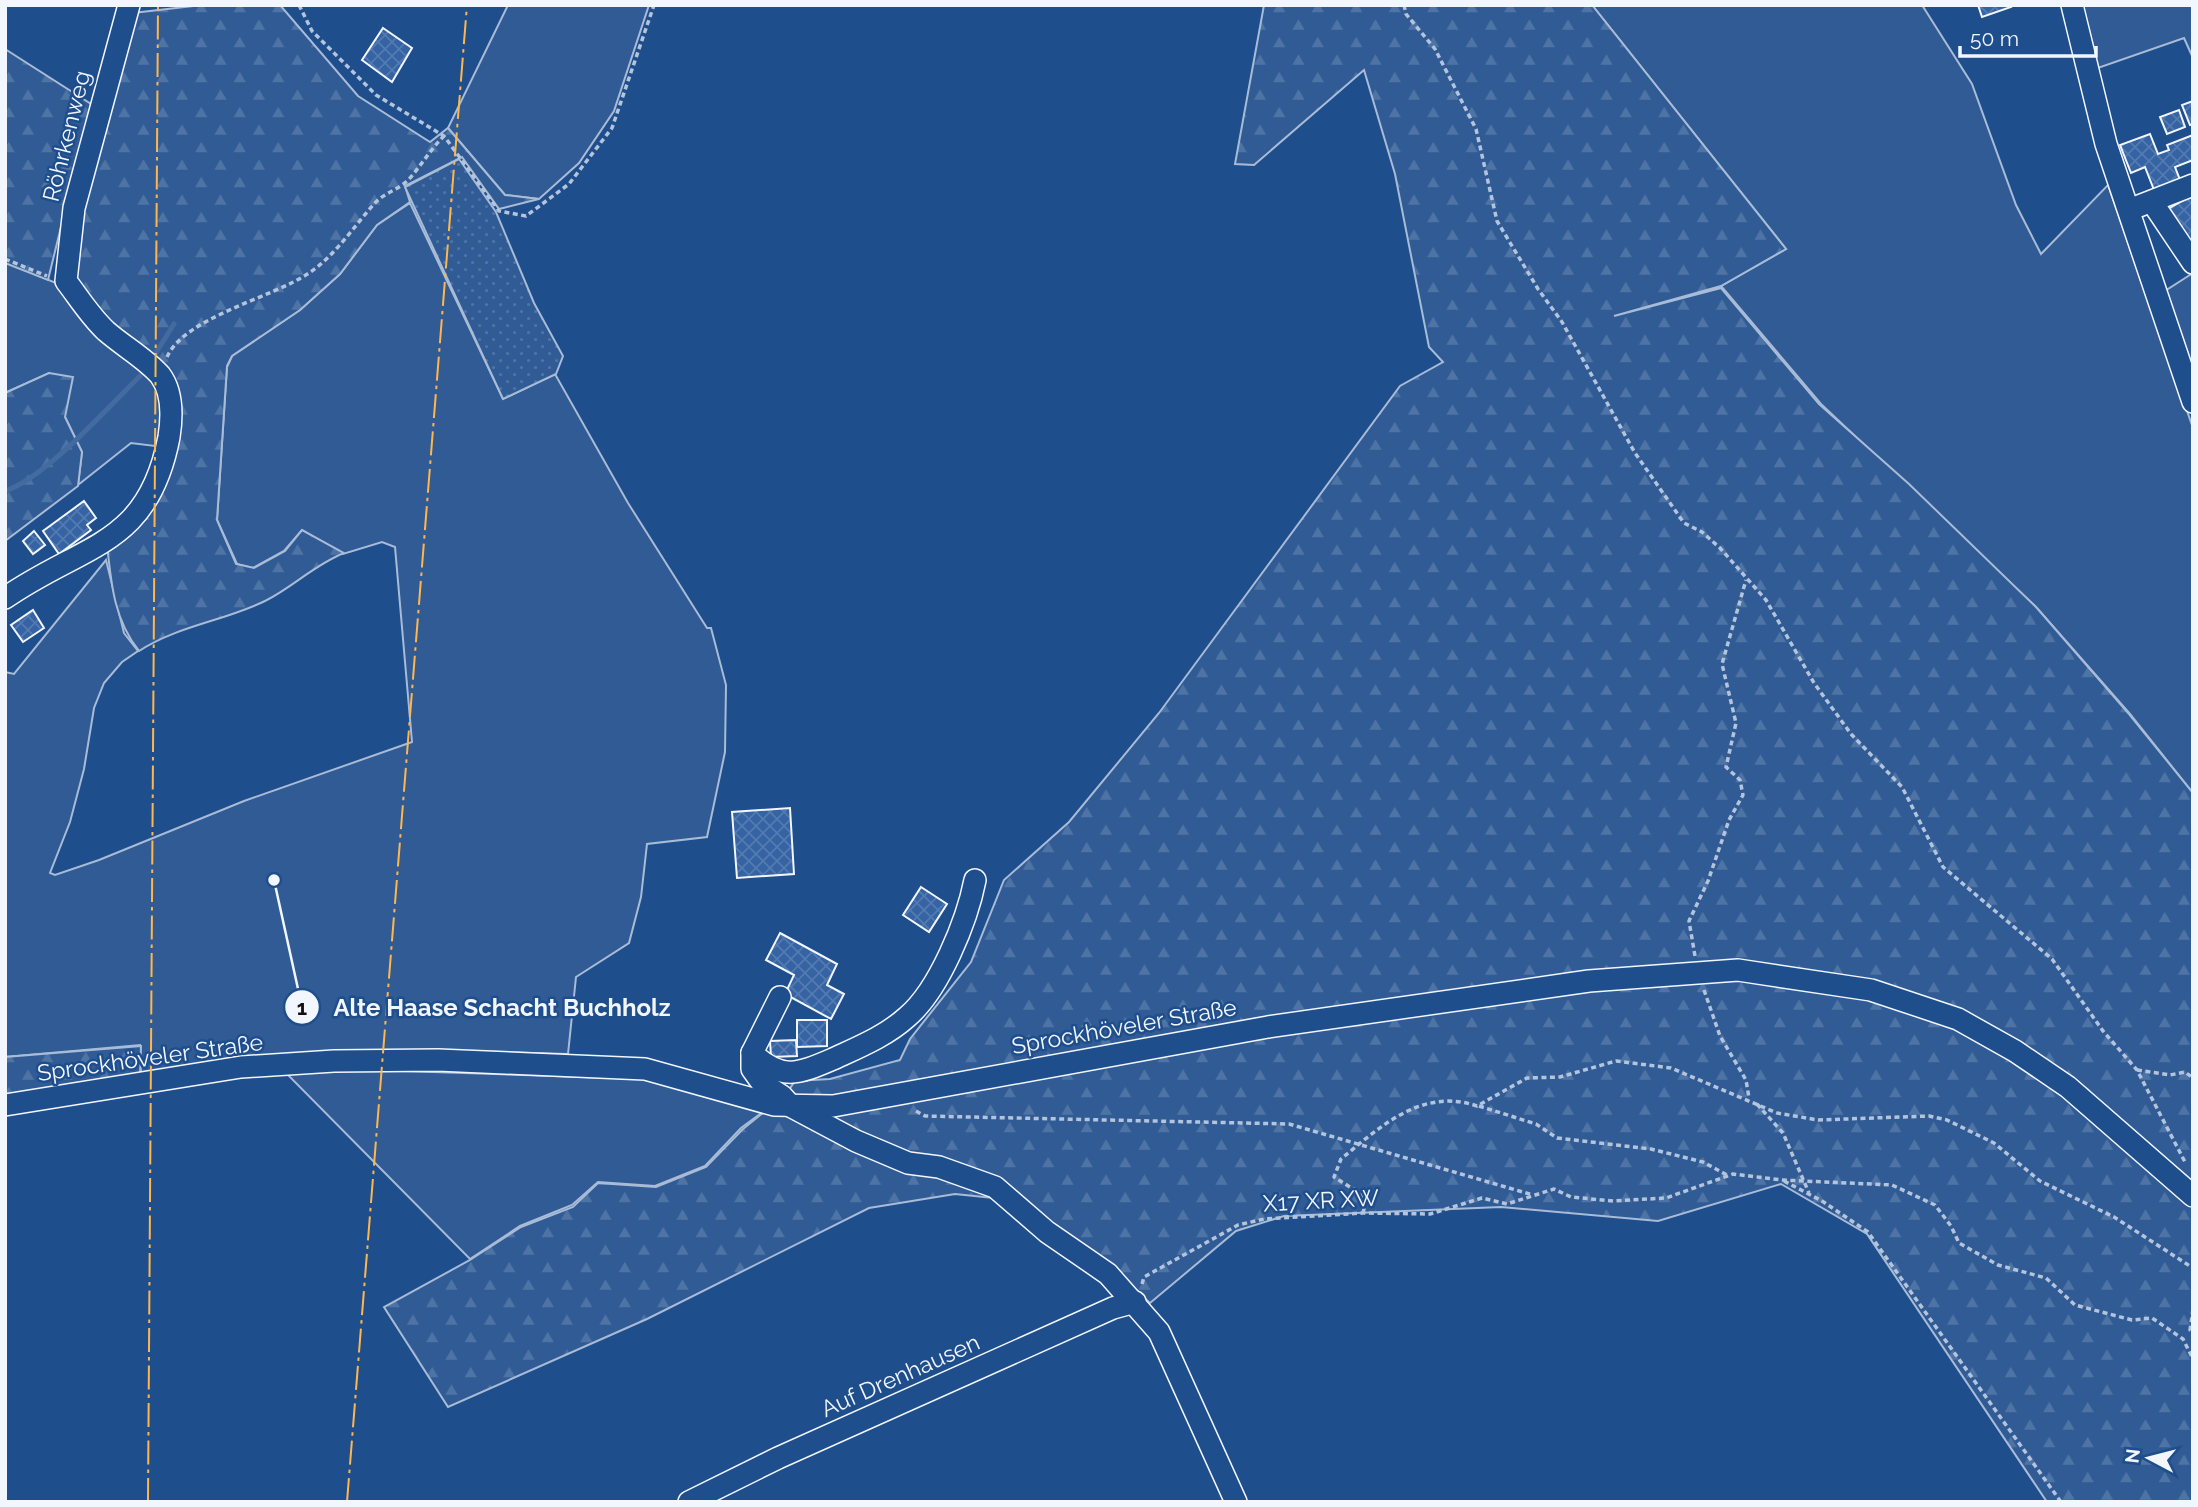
<svg xmlns="http://www.w3.org/2000/svg" width="2198" height="1507" viewBox="0 0 2198 1507" font-family="Raleway,sans-serif">
<style>
.built{fill:#305b95;stroke:#a8bbd7;stroke-width:2}
.forest{fill:url(#forest-firs);stroke:#a8bbd7;stroke-width:2}
.garden{fill:url(#garden-dots);stroke:#a8bbd7;stroke-width:2}
.lines{fill:none;stroke-linecap:round;stroke-linejoin:round}
.stream{stroke:#446ba0;stroke-width:5}
.building{fill:url(#building-cross-hatch);stroke:#f2f6ff;stroke-width:2}
.minor-casing{stroke:#f2f6ff;stroke-width:24}
.path{stroke:#b3c4dc;stroke-width:3.5;stroke-dasharray:5 3.5;stroke-linecap:butt}
.minor{stroke:#1f4e8c;stroke-width:21}
.power{stroke:#ffb74d;stroke-width:2;stroke-dasharray:24 5 3.5 5;stroke-linecap:butt}
.labels{text-anchor:middle;dominant-baseline:central;stroke-width:5;stroke-linejoin:round;paint-order:stroke}
.street-label{font-size:23px;fill:#f2f6ff;stroke:#1f4e8c}
.leader{fill:none;stroke:#f2f6ff;stroke-width:2.5}
.callout-dot{fill:#f2f6ff;stroke:#1f4e8c;stroke-width:2.5}
.mark-label{font-size:21px;text-anchor:middle;font-weight:bold;fill:#111}
.callout-label{font-size:24px;text-anchor:middle;font-weight:bold;fill:#f2f6ff;stroke:#1f4e8c;stroke-width:5;stroke-linejoin:round;paint-order:stroke}
</style>
<defs>
<pattern id="forest-firs" width="22" height="20" patternUnits="userSpaceOnUse" patternTransform="scale(1.75)"><rect width="22" height="20" fill="#305b95"/><path d="M5 1l3.5 6h-7zM16 11l3.5 6h-7z" fill="#4e73a5"/></pattern>
<pattern id="garden-dots" width="8" height="8" patternUnits="userSpaceOnUse" patternTransform="scale(1.75)"><rect width="8" height="8" fill="#305b95"/><path d="M2 2h.1M6 6h.1" fill="none" stroke="#4e73a5" stroke-width="1.8" stroke-linecap="round"/></pattern>
<pattern id="building-cross-hatch" width="8" height="8" patternUnits="userSpaceOnUse" patternTransform="scale(1.75)"><rect width="8" height="8" fill="#3563a3"/><path d="M0 0l8 8M0 8l8-8" fill="none" stroke="#537ab1"/></pattern>
</defs>
<rect width="100%" height="100%" fill="#1f4e8c"/>
<g class="built">
<polygon points="508,5 649,5 614,111 579,163 539,199 505,195 448,128"/>
<polygon points="1592,5 1922,5 1972,84 2016,205 2041,254 2108,185 2193,428 2193,793 2130,714 2036,607 1821,404 1721,286 1786,249"/>
<polygon points="2079,5 2193,5 2193,58 2184,38 2095,69"/>
<polygon points="410,203 503,399 555,374 628,503 707,628 711,628 726,685 725,752 707,837 647,844 641,897 629,943 576,977 568,1054 434,1050 141,1077 140,1045 5,1057 5,672 14,674 106,560 124,633 138,651 122,662 104,683 94,708 84,769 70,822 50,873 55,875 99,860 244,801 412,742 395,547 382,542 343,554 302,530 284,551 253,568 237,564 217,520 227,367 232,356 300,310 340,274 377,225"/>
<polygon points="5,262 61,285 148,372 166,406 163,447 131,443 78,485 82,452 65,417 49,373 5,393"/>
<polygon points="2193,273 2193,376 2165,291"/>
<polygon points="371,1070 642,1079 764,1111 741,1128 705,1166 655,1186 598,1182 572,1205 520,1226 470,1259 286,1073"/>
</g>
<g class="forest">
<path d="M202 5H280L358 96 430 142 448 128 505 195 539 199 499 209 462 157 405 186 410 202 377 225 340 274 300 310 232 356 227 366 217 520 236 564 254 568 285 551 302 530 344 553C314 565 293 587 265 601 224 621 177 626 139 651 114 620 111 583 107 544L136 522 173 400 67 279 73 233 133 13Z"/>
<polygon points="1264,5 1592,5 1786,249 1721,286 1614,316 1721,288 1819,404 1909,484 2036,607 2129,714 2193,793 2193,1502 2047,1502 1867,1234 1781,1184 1658,1221 1501,1207 1284,1216 1236,1231 1150,1303 1121,1277 1013,1200 955,1194 869,1208 647,1319 448,1407 384,1307 470,1260 521,1227 573,1207 598,1183 656,1187 706,1167 743,1129 786,1094 795,1081 830,1079 900,1060 910,1039 971,962 1004,880 1069,822 1159,713 1400,386 1443,362 1429,347 1395,174 1364,70 1254,165 1235,164"/>
<polygon points="5,49 91,104 48,280 5,263"/>
<polygon points="49,373 73,377 65,417 82,452 78,486 5,541 5,393"/>
<polygon points="141,1046 140,1076 5,1097 5,1057"/>
</g>
<polygon class="garden" points="459,159 496,212 534,303 563,356 556,374 503,399 405,187"/>
<g class="lines">
<g class="stream">
<polyline points="152,359 174,324"/>
<path d="M5 491C46 478 110 405 143 373"/>
</g>
</g>
<g class="building">
<polygon points="1978,5 2010,5 2011,7 1982,17"/>
<polygon points="383,28 412,48 392,82 362,60"/>
<polygon points="2193,101 2193,124 2190,125 2182,105"/>
<polygon points="2179,110 2185,127 2167,134 2160,117"/>
<polygon points="2150,134 2158,154 2169,150 2167,145 2193,135 2193,160 2175,167 2182,185 2156,195 2145,167 2131,173 2120,145"/>
<polygon points="2193,195 2193,254 2166,210"/>
<polygon points="84,501 96,518 87,525 91,530 59,554 43,531"/>
<polygon points="34,531 45,545 33,554 23,541"/>
<polygon points="33,610 44,628 23,642 11,625"/>
<polygon points="790,808 794,874 737,878 732,812"/>
<polygon points="921,887 947,904 929,932 903,915"/>
<polygon points="780,933 837,964 827,985 844,994 831,1019 785,994 794,975 766,960"/>
<polygon points="797,1020 827,1020 827,1046 797,1047"/>
<polygon points="796,1040 797,1056 771,1057 770,1041"/>
</g>
<g class="lines">
<g class="minor-casing">
<g id="minor">
<polyline points="2072,5 2106,144 2193,402"/>
<polyline points="2152,202 2193,263"/>
<polyline points="2139,206 2193,185"/>
<path d="M5 598C84 543 148 547 169 437 172 418 173 392 160 375 145 358 123 346 106 331 90 316 79 298 66 281L74 208 129 5"/>
<polyline points="780,997 752,1053 752,1069 762,1083 782,1096 792,1107 856,1141 908,1163 939,1167 995,1187 1047,1232 1108,1274 1159,1332 1236,1502"/>
<path d="M752 1053C782 1081 798 1074 833 1059 859 1047 886 1036 907 1017 939 990 967 921 975 880"/>
<polyline points="5,1105 241,1067 334,1061 438,1060 645,1069 774,1105 833,1106 1268,1027 1589,981 1738,970 1871,990 1958,1019 2015,1051 2068,1087 2193,1196"/>
<polyline points="689,1502 778,1458 1113,1308 1135,1302"/>
</g>
</g>
<g class="path">
<polyline points="299,5 312,31 376,95 444,136 499,211 526,216 569,184 612,128 654,5"/>
<polyline points="1404,5 1406,14 1435,49 1476,129 1497,221 1538,289 1562,322 1635,453 1684,523 1702,532 1720,548 1766,600 1814,683 1851,734 1902,787 1943,867 2052,959 2103,1031 2137,1070 2185,1162"/>
<polyline points="5,259 47,276"/>
<path d="M167 357C185 317 272 298 309 273 335 256 354 226 375 203 385 192 401 189 410 178 422 164 431 149 444 136"/>
<polyline points="1695,956 1689,921 1708,881 1729,820 1743,795 1740,780 1726,767 1736,723 1722,664 1746,580"/>
<polyline points="1704,990 1720,1036 1746,1080 1749,1098"/>
<polyline points="2137,1070 2170,1075 2185,1072 2193,1078"/>
<polyline points="1757,1104 1783,1133 1809,1193"/>
<polyline points="1479,1106 1536,1124 1557,1138 1651,1149 1703,1162 1727,1175"/>
<polyline points="916,1111 925,1116 1289,1124 1533,1195"/>
<polyline points="1784,1181 1822,1201 1868,1232 2061,1502"/>
<path d="M1363 1213 1366 1201 1358 1192 1334 1177 1341 1159C1380 1127 1422 1087 1477 1106L1527 1078 1560 1077 1616 1061 1671 1068 1777 1113 1818 1120 1929 1116 1947 1120 1994 1143 2040 1181 2114 1217 2193 1268"/>
<polyline points="1142,1284 1144,1277 1238,1225 1264,1219 1363,1213 1430,1214 1482,1198 1507,1204 1554,1189 1571,1197 1613,1201 1666,1198 1733,1174 1782,1180 1892,1185 1935,1205 1951,1226 1959,1243 1998,1265 2046,1278 2075,1305 2132,1320 2152,1318 2183,1339 2193,1359"/>
<polyline points="2193,1309 2190,1330 2193,1333"/>
</g>
<use href="#minor" class="minor"/>
<g class="power">
<polyline points="148,1502 158,5"/>
<polyline points="347,1502 467,5"/>
</g>
</g>
<g class="labels">
<g class="street-label">
<text transform="translate(66 136) rotate(-76)">Röhrkenweg</text>
<text transform="translate(1124 1026) rotate(-10)">Sprockhöveler Straße</text>
<text transform="translate(150 1057) rotate(-8)">Sprockhöveler Straße</text>
<text transform="translate(1321 1200) rotate(-3)">X17 XR XW</text>
<text transform="translate(900 1375) rotate(-24)">Auf Drenhausen</text>
</g>
</g>
<path class="leader" d="M274 880L302 1007"/>
<g class="callout-dot">
<circle cx="274" cy="880" r="7"/>
<circle cx="302" cy="1007" r="18"/>
</g>
<g class="mark-label">
<text x="302" y="1015">1</text>
</g>
<g class="callout-label">
<text x="502" y="1016">Alte Haase Schacht Buchholz</text>
</g>
<rect width="2198" height="1507" fill="none" stroke="#f2f6ff" stroke-width="14"/>
<g transform="translate(2149 1458) rotate(277)" stroke="#1f4e8c" stroke-width="5" paint-order="stroke">
<path d="M0-5L12 26L0 18L-12 26Z" fill="#f2f6ff"/>
<text y="-10" font-size="19" font-weight="bold" text-anchor="middle" fill="#f2f6ff">N</text>
</g>
<path d="M1960 46v10h136v-10" fill="none" stroke="#f2f6ff" stroke-width="3.5"/>
<text x="1970" y="46" font-size="21" fill="#f2f6ff" stroke="#1f4e8c" stroke-width="5" paint-order="stroke">50 m</text>
</svg>
